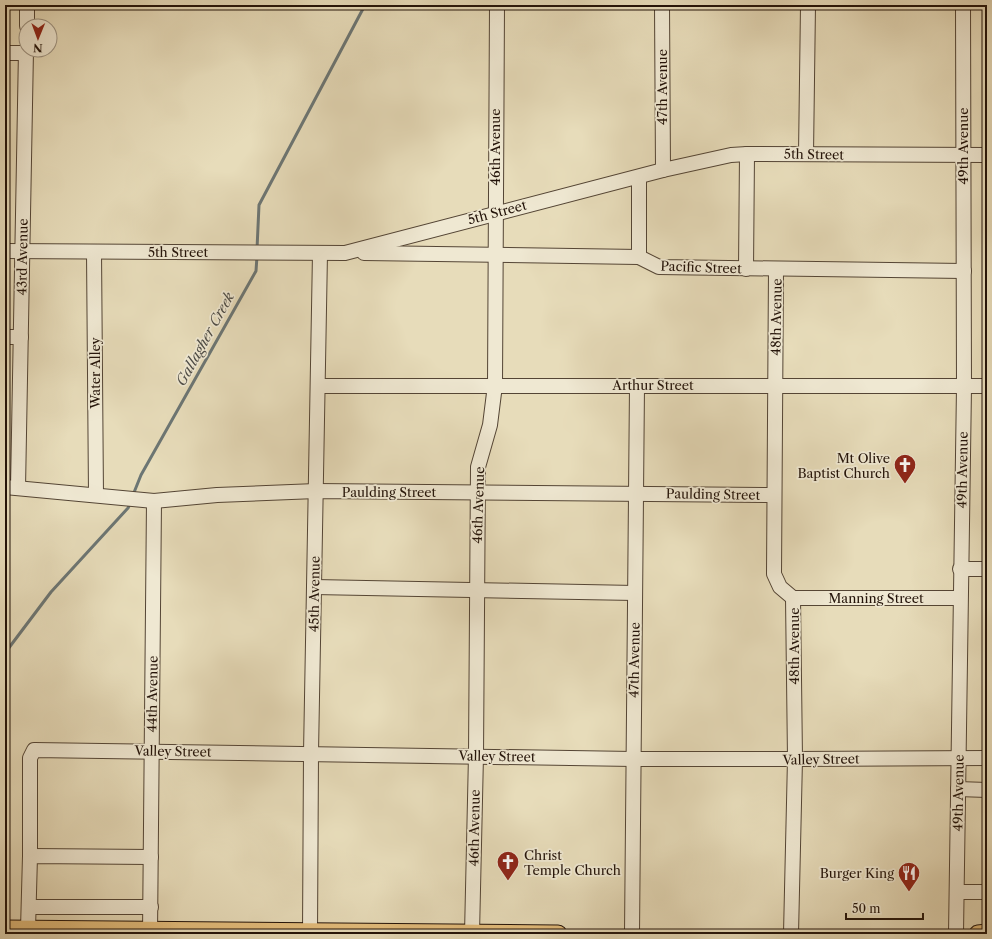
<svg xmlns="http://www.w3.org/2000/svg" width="992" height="939" viewBox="0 0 992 939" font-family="'Libre Caslon Text',serif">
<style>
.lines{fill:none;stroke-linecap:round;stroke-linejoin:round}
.stream{stroke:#6c7674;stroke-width:3}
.minor-casing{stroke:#544535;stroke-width:16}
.major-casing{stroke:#231309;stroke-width:19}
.minor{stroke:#efe8d2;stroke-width:14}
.major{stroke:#e4be7d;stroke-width:17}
.labels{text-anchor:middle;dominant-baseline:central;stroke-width:3.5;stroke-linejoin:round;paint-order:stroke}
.street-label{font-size:13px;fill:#231309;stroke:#efe8d2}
.poi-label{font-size:13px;fill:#231309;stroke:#efe8d2;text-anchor:end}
.water-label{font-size:14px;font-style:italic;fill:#4e4d48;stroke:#efe8d2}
</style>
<rect width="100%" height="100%" fill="#e7dcba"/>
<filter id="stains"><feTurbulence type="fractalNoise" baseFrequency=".005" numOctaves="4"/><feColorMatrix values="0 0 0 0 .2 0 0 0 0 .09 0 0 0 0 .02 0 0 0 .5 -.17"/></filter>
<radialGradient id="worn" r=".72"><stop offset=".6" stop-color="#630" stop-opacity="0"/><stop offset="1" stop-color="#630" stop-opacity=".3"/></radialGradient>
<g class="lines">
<g class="stream">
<polyline points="257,249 259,205 365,5"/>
<polyline points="133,495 141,475 256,271 257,256"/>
<polyline points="5,653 51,592 128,508 131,502"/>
</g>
<g class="minor-casing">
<g id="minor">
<polyline points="662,5 663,170"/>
<polyline points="27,26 27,5"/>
<polyline points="5,53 26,53"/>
<polyline points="806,154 808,5"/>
<polyline points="5,251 345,253 663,170 731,155 747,154 987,155"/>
<polyline points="94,252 96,495"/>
<polyline points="364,253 639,257 659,267 964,271"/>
<polyline points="639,257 639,177"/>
<polyline points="746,269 747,154"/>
<polyline points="776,269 774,574 780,587 793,598 795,759 791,934"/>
<polyline points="5,337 21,337"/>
<polyline points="319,386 987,386"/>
<polyline points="5,487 154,501 217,495 316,491 774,495"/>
<polyline points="18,488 26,50"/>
<polyline points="960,569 987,569"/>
<polyline points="314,587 635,593"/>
<polyline points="793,598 960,598"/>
<polyline points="958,789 987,790"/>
<polyline points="30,856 30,758 34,750 633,759 795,759 987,758"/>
<polyline points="957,892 987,892"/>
<polyline points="29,907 151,907"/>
<polyline points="28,929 30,856 151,857"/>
<polyline points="150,934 154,501"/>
<polyline points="310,934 311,753 320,253"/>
<polyline points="472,934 476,755 478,467 490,425 495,385 497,5"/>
<polyline points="632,934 637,386"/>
<polyline points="956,934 964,387 963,5"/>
</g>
</g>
<g class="major-casing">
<g id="major">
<polyline points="5,929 558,934"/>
<polyline points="978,934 987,933"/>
</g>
</g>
<use href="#minor" class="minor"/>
<use href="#major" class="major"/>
</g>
<defs>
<g id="church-pin" transform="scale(1.15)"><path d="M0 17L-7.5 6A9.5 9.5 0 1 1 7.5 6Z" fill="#8f2418" stroke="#efe8d2"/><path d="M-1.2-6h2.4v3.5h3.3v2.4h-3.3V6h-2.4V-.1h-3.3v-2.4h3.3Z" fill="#fff"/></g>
<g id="restaurant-pin" transform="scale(1.15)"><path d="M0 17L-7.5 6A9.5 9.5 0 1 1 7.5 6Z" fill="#8f2418" stroke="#efe8d2"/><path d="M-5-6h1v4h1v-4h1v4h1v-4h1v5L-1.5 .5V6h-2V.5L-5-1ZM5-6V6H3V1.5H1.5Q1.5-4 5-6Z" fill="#fff"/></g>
</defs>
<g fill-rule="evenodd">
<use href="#church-pin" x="905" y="465"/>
<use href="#church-pin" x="508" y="862"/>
<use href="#restaurant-pin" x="909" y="873"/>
</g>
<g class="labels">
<g class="street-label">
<text transform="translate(662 87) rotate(-90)">47th Avenue</text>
<text transform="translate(963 146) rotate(-90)">49th Avenue</text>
<text transform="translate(495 147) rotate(-90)">46th Avenue</text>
<text transform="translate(814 154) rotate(1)">5th Street</text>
<text transform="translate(497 212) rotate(-15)">5th Street</text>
<text x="178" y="252">5th Street</text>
<text transform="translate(22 257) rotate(-89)">43rd Avenue</text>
<text transform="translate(701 267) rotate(2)">Pacific Street</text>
<text transform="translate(776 317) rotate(-89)">48th Avenue</text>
<text transform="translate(95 373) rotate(-90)">Water Alley</text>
<text x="653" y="385">Arthur Street</text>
<text transform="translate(962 470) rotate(-89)">49th Avenue</text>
<text x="389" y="492">Paulding Street</text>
<text transform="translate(713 494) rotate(1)">Paulding Street</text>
<text transform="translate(478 505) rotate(-88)">46th Avenue</text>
<text transform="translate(314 594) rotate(-89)">45th Avenue</text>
<text x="876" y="598">Manning Street</text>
<text transform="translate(794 646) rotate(-90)">48th Avenue</text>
<text transform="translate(634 660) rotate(-89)">47th Avenue</text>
<text transform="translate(152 694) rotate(-89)">44th Avenue</text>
<text transform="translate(173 751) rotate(1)">Valley Street</text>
<text transform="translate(497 756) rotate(1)">Valley Street</text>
<text transform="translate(821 759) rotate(-1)">Valley Street</text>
<text transform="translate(958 793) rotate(-89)">49th Avenue</text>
<text transform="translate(474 828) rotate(-89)">46th Avenue</text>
</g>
<g class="poi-label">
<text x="890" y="458">Mt Olive<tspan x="890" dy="15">Baptist Church</tspan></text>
<text x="524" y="855" text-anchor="start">Christ<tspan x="524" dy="15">Temple Church</tspan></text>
<text x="894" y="873">Burger King</text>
</g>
<g class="water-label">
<text transform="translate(205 339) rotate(-61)">Gallagher Creek</text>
</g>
</g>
<rect width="992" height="939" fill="none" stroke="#e7dcba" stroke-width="20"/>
<rect x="6" y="6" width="980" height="927" fill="none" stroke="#231309" stroke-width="2"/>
<rect x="10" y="10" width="972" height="919" fill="none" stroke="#231309"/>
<g transform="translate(38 38) rotate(181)"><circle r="19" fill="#efe8d2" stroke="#9d9382"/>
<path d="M0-3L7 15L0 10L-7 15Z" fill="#8f2418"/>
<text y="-6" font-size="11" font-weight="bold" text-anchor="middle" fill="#231309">N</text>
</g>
<path d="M846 913v6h77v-6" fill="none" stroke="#231309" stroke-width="2"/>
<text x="852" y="913" font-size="12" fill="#231309" stroke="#efe8d2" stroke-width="3" paint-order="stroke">50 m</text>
<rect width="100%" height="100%" filter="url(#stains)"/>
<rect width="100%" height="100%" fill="url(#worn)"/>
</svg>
